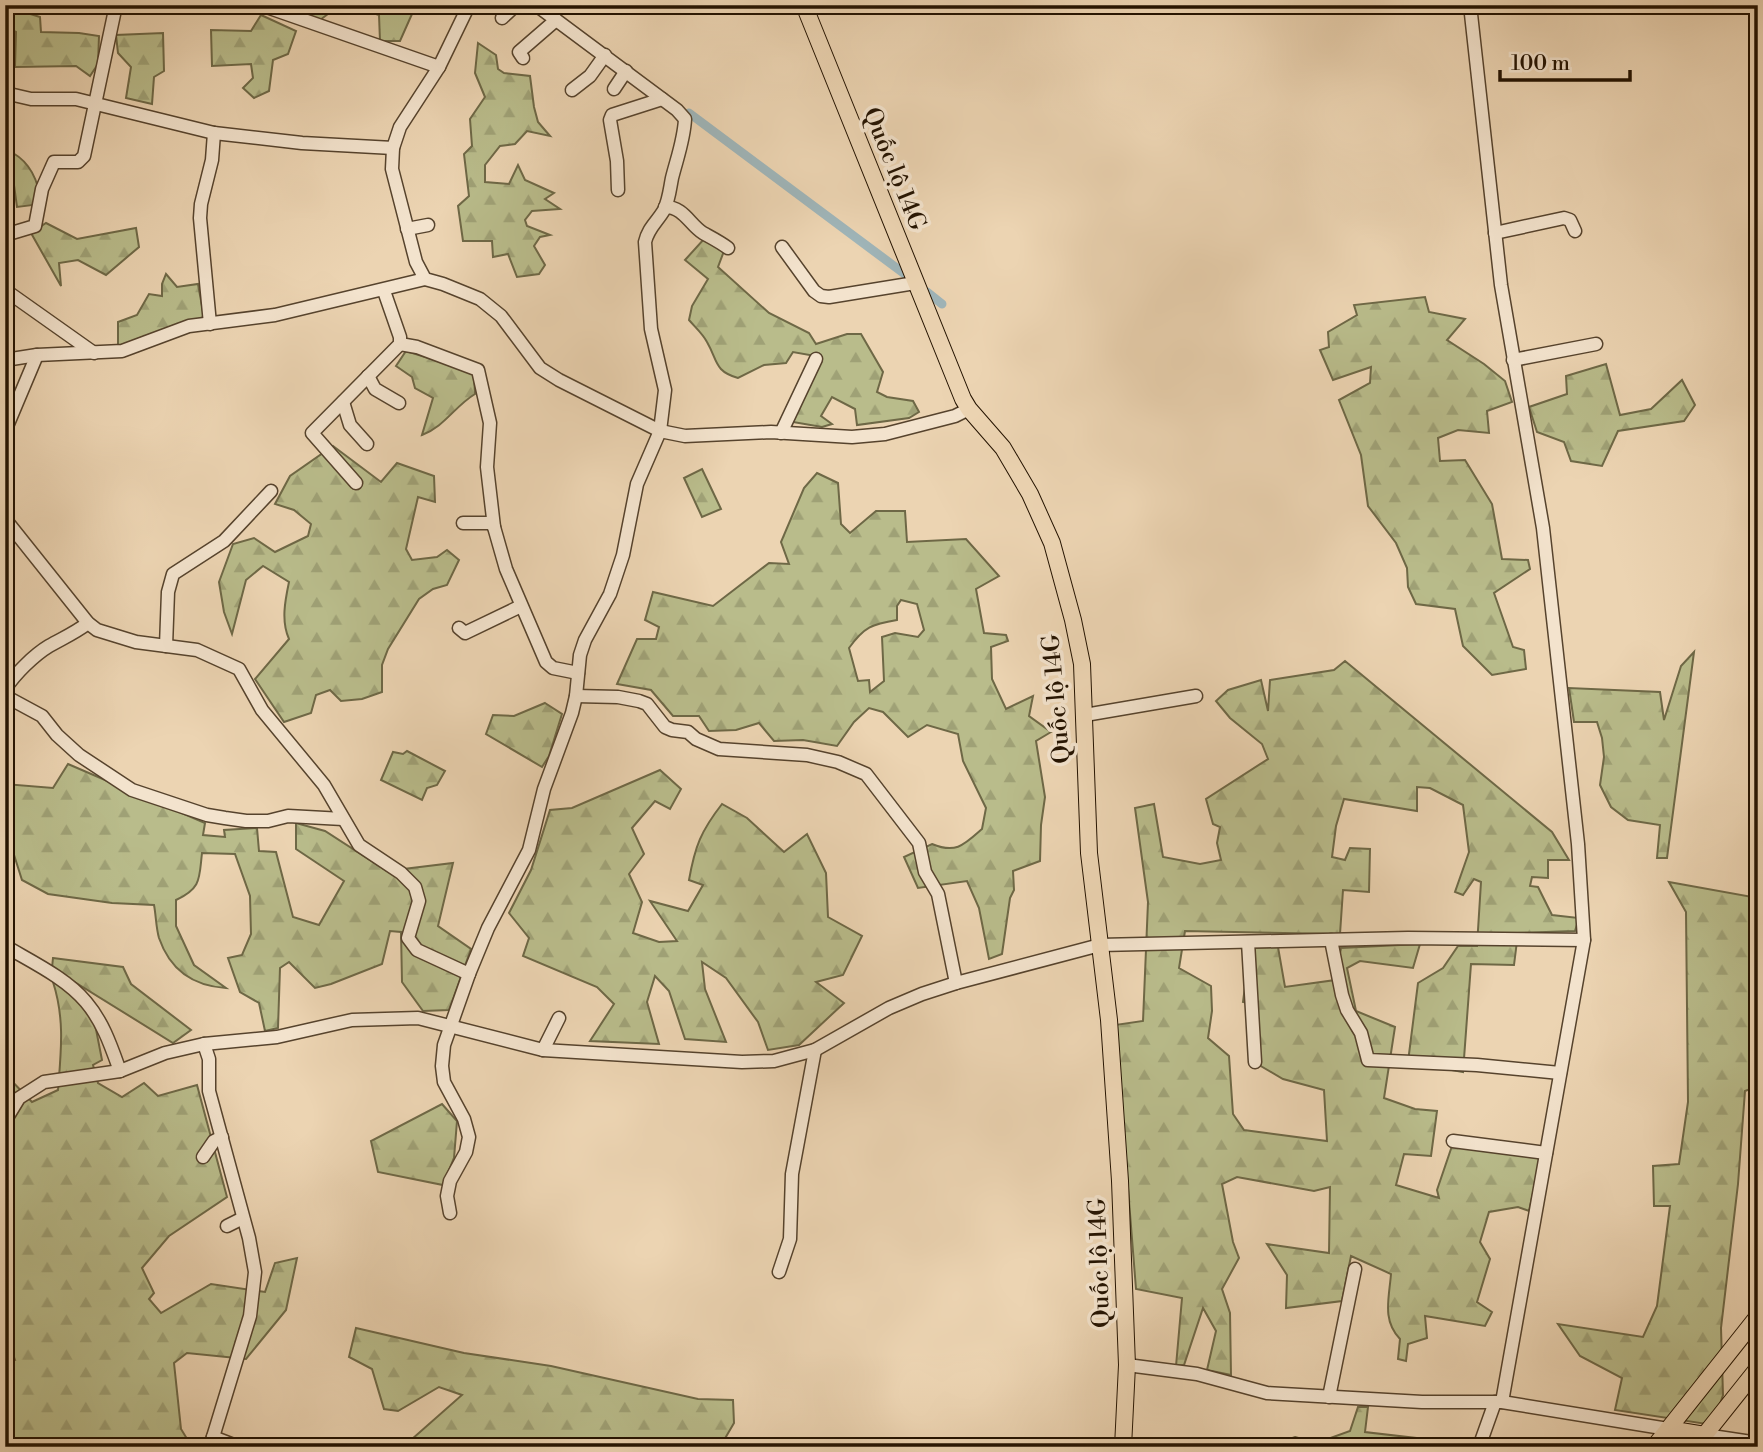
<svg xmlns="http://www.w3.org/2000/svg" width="1763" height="1452" viewBox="0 0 1763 1452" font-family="'Libre Bodoni',serif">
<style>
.forest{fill:url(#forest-firs);stroke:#6e6846;stroke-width:2;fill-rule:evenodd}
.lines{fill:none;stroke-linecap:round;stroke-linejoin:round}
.canal{stroke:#9fb5b9;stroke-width:9}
.minor-casing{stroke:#56432d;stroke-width:15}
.major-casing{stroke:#241301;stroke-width:18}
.minor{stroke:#f3e3cd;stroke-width:12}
.major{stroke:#ecd4b2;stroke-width:16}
.labels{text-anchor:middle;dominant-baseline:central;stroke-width:7;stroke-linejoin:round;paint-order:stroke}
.street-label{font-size:24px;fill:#241301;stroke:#f3e3cd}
</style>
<defs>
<pattern id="forest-firs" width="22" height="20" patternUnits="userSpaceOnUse" patternTransform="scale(1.75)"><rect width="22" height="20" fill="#b9bc8b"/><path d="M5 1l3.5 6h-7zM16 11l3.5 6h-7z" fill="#9fa176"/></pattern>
</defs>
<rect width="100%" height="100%" fill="#ecd4b2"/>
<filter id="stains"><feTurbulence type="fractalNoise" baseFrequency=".00286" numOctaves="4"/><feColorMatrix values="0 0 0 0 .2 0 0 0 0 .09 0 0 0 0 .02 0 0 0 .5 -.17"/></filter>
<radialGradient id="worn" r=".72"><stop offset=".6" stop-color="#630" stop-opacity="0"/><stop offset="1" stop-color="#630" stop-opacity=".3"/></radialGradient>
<g class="forest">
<polygon points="273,5 412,5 412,14 400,41 380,41 379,15 364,10 336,8 320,20"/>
<polygon points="5,6 40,17 41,32 79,33 99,36 98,64 90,76 76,66 15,67 16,32 5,27"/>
<polygon points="261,15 296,31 288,54 273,60 269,91 254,98 243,88 253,78 251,64 212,66 211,30 251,31"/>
<polygon points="163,33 164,71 154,77 152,104 126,98 131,67 118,53 116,35"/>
<polygon points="478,43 496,55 498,69 504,73 530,76 534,107 538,122 550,136 527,131 515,144 500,146 485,165 485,182 509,184 518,165 525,180 554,193 545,199 560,209 532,211 525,220 527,226 550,235 540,237 534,246 545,265 539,274 517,277 508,254 493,257 492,241 463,241 458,206 469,196 464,154 472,146 470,119 485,97 475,73"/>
<path d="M13 153C32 164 39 183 41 204L17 207 13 178 5 175V154Z"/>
<polygon points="46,223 77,239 136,228 139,247 106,275 78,260 59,263 61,286 31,233"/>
<path d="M704 239 724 251 718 267 769 313 809 333 816 344 847 334H861L883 372 877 392 887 397 913 401 919 412 909 418 857 425 855 409 832 397 821 416 832 424 822 427 793 422 821 357 793 352 786 363 764 365 738 378C714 371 718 361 707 342 703 334 695 327 689 320L692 306 708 279 685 260Z"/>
<polygon points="166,274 177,287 198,284 204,317 118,347 118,322 137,315 149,294 162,296 162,284"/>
<polygon points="1425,297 1429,312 1465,319 1447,340 1484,364 1505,381 1512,402 1487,411 1489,433 1458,430 1438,438 1440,461 1465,460 1492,504 1502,559 1528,560 1530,569 1494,593 1513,647 1524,650 1526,669 1492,675 1463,646 1455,609 1416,604 1408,587 1407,568 1396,543 1368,506 1361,455 1339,400 1370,383 1371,367 1333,380 1320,350 1329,347 1328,332 1357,315 1354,305"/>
<path d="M406 351 470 371 474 375 475 394C455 406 444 427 422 435L433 398 415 388 412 377 396 366Z"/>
<polygon points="1606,364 1620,415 1651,409 1682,380 1695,405 1684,421 1618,431 1602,466 1571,461 1564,442 1537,432 1529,407 1567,394 1566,376"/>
<path d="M333 446 381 482 397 463 434 476 435 502 418 497 406 549 412 560 437 557 447 550 459 560 447 585 433 589 419 599 388 649 382 665V692L362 699 341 701 330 690 316 695 311 713 284 722 255 679 289 639C281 621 285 601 289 582L263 566 246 580 232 634 224 612 219 582 233 544 254 538 275 552 308 536 311 524 294 510 275 504 290 476Z"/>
<polygon points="702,469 721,509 702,517 684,478"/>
<path d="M817 473 838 483 841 524 850 533 876 511H905L907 542 966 539 999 576 976 589 984 633 1006 635 1008 641 991 647 992 679 1006 709 1033 696 1029 716 1051 732 1036 741 1045 797 1041 825 1040 861 1013 871 1014 890 1010 898 1002 954 989 959 979 908 967 881 918 888 904 857 932 844C956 854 964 845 982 829L986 808 963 761 958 734 927 725 908 737 883 712 869 708 854 722 837 746 803 740 774 741 759 723 736 730 709 731 699 716H673L651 690 617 684 637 639H656L659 627 645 620 653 592 713 606 769 563 789 564 781 542 804 488ZM901 600 917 604 924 630 918 637 895 633 882 637 884 681 870 692 869 680 858 681 849 648C864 627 872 624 897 620V606Z"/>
<polygon points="1694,652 1667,858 1657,858 1660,825 1628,820 1611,807 1600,785 1604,757 1602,738 1597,722 1574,722 1569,688 1660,692 1664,720 1681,666"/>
<path d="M1345 661 1552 832 1569 860H1548V878L1532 877 1530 886 1538 887 1552 915 1579 918 1575 931 1518 933 1514 965 1471 964 1463 1072 1408 1062 1418 983 1443 968 1458 946H1477L1481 882 1474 879 1463 895 1455 892 1469 852 1463 805 1430 788 1417 787V811L1344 799 1336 826 1332 857 1345 860 1350 848 1370 849 1369 892 1343 890 1340 934 1185 931 1179 968 1211 986 1212 1011 1208 1038 1229 1056 1233 1114 1244 1130 1327 1141 1324 1090 1283 1079 1259 1065 1253 1004 1243 1002 1250 948 1278 947 1285 987 1335 980 1341 948 1420 944 1413 968 1360 961 1347 968 1356 1011 1395 1027 1384 1098 1415 1109 1437 1111 1431 1156 1404 1154 1396 1185 1439 1198 1437 1190 1453 1143 1543 1149 1529 1211 1518 1207 1489 1212 1480 1242 1490 1259 1477 1302 1492 1312 1485 1326 1425 1316 1427 1338 1408 1344 1406 1361 1398 1359 1400 1339C1382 1320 1389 1299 1391 1274L1351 1256 1342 1301 1286 1308 1287 1275 1267 1244 1329 1253 1330 1187 1314 1191 1237 1177 1222 1184 1233 1242 1239 1258 1222 1289 1230 1313 1231 1375 1207 1370 1216 1331 1203 1308 1184 1365 1176 1366 1182 1298 1136 1289 1115 1025 1143 1021 1148 902 1135 808 1154 804 1163 857 1200 864 1221 860 1217 843 1220 827 1213 824 1206 799 1268 759 1262 744 1230 718 1216 701 1228 690 1261 680 1268 711 1270 680 1334 670Z"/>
<polygon points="545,703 562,714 549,756 542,767 486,734 493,715 514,716"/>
<polygon points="407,751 445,771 437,785 427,788 422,800 381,780 393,752 403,754"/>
<path d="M68 764 205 823 203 835 225 837 224 830 257 828 259 851 276 852 293 917 319 925 344 881 296 849V823L325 831 387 871 453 863 438 926 471 949 449 1010 423 1011 402 982 401 932 390 931 382 964 331 984 315 988 289 962 280 968 278 1028 265 1031 259 1003 240 992 228 958 242 955 251 934 250 896 235 854 202 853C199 878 202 888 176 900V926L194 965 226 988C194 986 170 970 159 938 156 928 156 915 154 905L112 903 48 894 22 880 8 836 5 835V784L53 788Z"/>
<path d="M660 770 681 789 670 809 655 801 632 828 644 854 629 874 642 902 633 933 659 942 677 941 650 901 688 911 703 885 689 880C695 846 701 831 722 804L747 818 784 852 807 834 826 873 828 917 862 936 843 975 816 982 844 1003 799 1045 768 1050 758 1022 726 978 702 962 705 989 726 1042 685 1039 669 991 655 976 647 1002 659 1044 590 1041 614 1004 597 987 523 956 529 938 509 913 531 870 550 810 572 808Z"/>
<polygon points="1669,882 1758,898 1758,1086 1745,1091 1738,1184 1721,1328 1723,1395 1713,1425 1615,1410 1622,1378 1580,1356 1558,1324 1643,1337 1657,1306 1670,1206 1654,1206 1653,1166 1679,1164 1688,1102 1686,912"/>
<polygon points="53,958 123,967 131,984 191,1030 173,1043 52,968"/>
<path d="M53 982 75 987 94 1019 102 1060 93 1065 98 1083 122 1097 144 1083 158 1096 197 1085 227 1197 169 1236 142 1268 154 1293 149 1299 161 1313 211 1284 265 1292 275 1263 297 1258 286 1310 246 1359 187 1353 174 1363 181 1429 192 1447H5V1361L15 1360C8 1339 0 1326 13 1306L5 1290V1074L32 1102 58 1090C61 1052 65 1019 53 982Z"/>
<polygon points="442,1104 457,1121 454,1158 443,1185 378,1172 371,1141"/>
<polygon points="356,1328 464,1353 551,1366 698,1399 733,1400 734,1423 720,1447 403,1447 462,1395 439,1387 398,1411 384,1409 372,1369 349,1357"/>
<polygon points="1358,1407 1368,1407 1365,1432 1416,1438 1417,1447 1320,1447 1322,1441 1350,1431"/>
<polygon points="1295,1437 1309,1441 1318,1447 1249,1447 1251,1438 1281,1442"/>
</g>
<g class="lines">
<g class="canal">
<polyline points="689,113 906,275"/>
<polyline points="927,292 942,304"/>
</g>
<g class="minor-casing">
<g id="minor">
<polyline points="261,5 439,67"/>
<polyline points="469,5 439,67 400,127 393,148 392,169 416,262 425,279 443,284 480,299 501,316 540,368 559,380 660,431 685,436 771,432 852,437 885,434 955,416 969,409"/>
<polyline points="1470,5 1501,285 1543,528 1578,844 1584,940 1502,1402"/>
<polyline points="502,18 516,5"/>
<polyline points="523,58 519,52 556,20"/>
<polyline points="614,89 626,71"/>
<polyline points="572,90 590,76 605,55"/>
<polyline points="5,93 31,99 76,99 214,133 302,143 393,148"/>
<polyline points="618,190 617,161 610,120 612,115 662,99"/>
<path d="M665 207C684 207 689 224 703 233 712 238 720 242 728 248"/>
<polyline points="407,229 428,225"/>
<polyline points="1495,233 1564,218 1570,220 1575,231"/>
<polyline points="5,235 35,226 42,189 54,162 78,162 84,156 116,5"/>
<polyline points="782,247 814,291 821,296 829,297 915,283"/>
<polyline points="5,290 94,353"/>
<polyline points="210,324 200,218 201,204 212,160 214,133"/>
<polyline points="400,344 417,347 478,370 490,423 487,467 494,527"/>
<polyline points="5,360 37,355 122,351 189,326 275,315 425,279"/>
<polyline points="1513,360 1596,344"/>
<polyline points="368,376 375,389 399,403"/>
<polyline points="343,402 350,425 367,444"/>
<polyline points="5,431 37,355"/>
<polyline points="781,433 816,359"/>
<polyline points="356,483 312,433 400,344 400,337 384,291"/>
<polyline points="5,519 88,623 97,630 136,642 197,650 239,669 262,710 324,785 359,845 401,873 415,887 419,901 408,938 417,950 469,974"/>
<polyline points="463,523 491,523 494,527 506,569 546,662 553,668 578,673"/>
<polyline points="459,628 465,633 521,606"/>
<polyline points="166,646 168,592 173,574 224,541 271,491"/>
<path d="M5 689C15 674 34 655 49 646 63 638 75 633 88 623"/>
<polyline points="5,696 42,716 57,735 79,755 132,790 207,815 225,818 246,821 268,821 288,816 343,819"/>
<polyline points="576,696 618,697 639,701 647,704 665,727 672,730 688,732 696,739 719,749 807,755 838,762 866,774 919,843 925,872 938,894 956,983"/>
<polyline points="1085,715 1196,696"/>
<polyline points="1331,940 1342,995 1347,1010 1361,1033 1368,1060 1477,1065 1560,1073"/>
<polyline points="1248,942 1255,1062"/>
<path d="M5 946C32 962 66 978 86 1002 103 1022 111 1046 120 1071"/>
<polyline points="204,1044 209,1059 209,1091 249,1238 255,1272 250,1316 213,1437"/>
<polyline points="543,1050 559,1018"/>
<polyline points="5,1121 19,1098 44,1082 120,1071 165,1053 204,1044 277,1037 352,1020 418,1018 543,1050 742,1062 774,1061 815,1050 889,1008 922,994 956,983 1100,945 1408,938 1584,940"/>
<polyline points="1453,1141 1546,1153"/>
<polyline points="203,1157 214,1141 222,1137"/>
<path d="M450 1213 447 1196 450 1181 466 1152 469 1137 464 1119 444 1082 442 1066 444 1045 469 974 488 928 529 850 544 789 572 713 576 696 580 655 585 640 610 594 623 555 637 484 660 431 665 390 651 329 645 242C648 228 657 222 664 210 669 200 670 188 672 178 677 158 684 140 685 119L677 110 536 5"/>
<polyline points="227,1226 243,1218"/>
<polyline points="779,1272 790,1239 792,1174 815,1050"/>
<polyline points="1127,1365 1197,1374 1267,1393 1422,1402 1502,1402 1668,1429"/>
<polyline points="1329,1397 1355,1269"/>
<polyline points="1705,1435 1758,1443"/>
<polyline points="210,1447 213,1437 239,1447"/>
<polyline points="1479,1447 1495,1402"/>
</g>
</g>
<g class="major-casing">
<g id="major">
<polyline points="804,5 963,399 969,409 1003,448 1030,494 1052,543 1073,620 1082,664 1089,853 1109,1020 1120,1181 1127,1365 1123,1447"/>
<polyline points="1668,1429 1705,1435"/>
<polyline points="1654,1447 1758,1316"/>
<polyline points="1695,1447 1758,1368"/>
</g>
</g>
<use href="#minor" class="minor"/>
<use href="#major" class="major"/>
</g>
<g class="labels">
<g class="street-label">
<text transform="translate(894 169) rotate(68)">Quốc lộ 14G</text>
<text transform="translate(1057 699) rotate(-95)">Quốc lộ 14G</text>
<text transform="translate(1100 1263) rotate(-92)">Quốc lộ 14G</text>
</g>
</g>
<rect width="1763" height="1452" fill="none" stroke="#ecd4b2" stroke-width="28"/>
<rect x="7" y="7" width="1749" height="1438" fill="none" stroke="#241301" stroke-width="3.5"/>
<rect x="14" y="14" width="1735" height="1424" fill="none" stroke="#241301" stroke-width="2"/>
<path d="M1500 70v10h130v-10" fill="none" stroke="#241301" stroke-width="3.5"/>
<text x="1511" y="70" font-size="21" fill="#241301" stroke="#f3e3cd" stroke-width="5" paint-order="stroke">100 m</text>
<rect width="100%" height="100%" filter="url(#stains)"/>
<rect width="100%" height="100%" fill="url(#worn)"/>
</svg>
